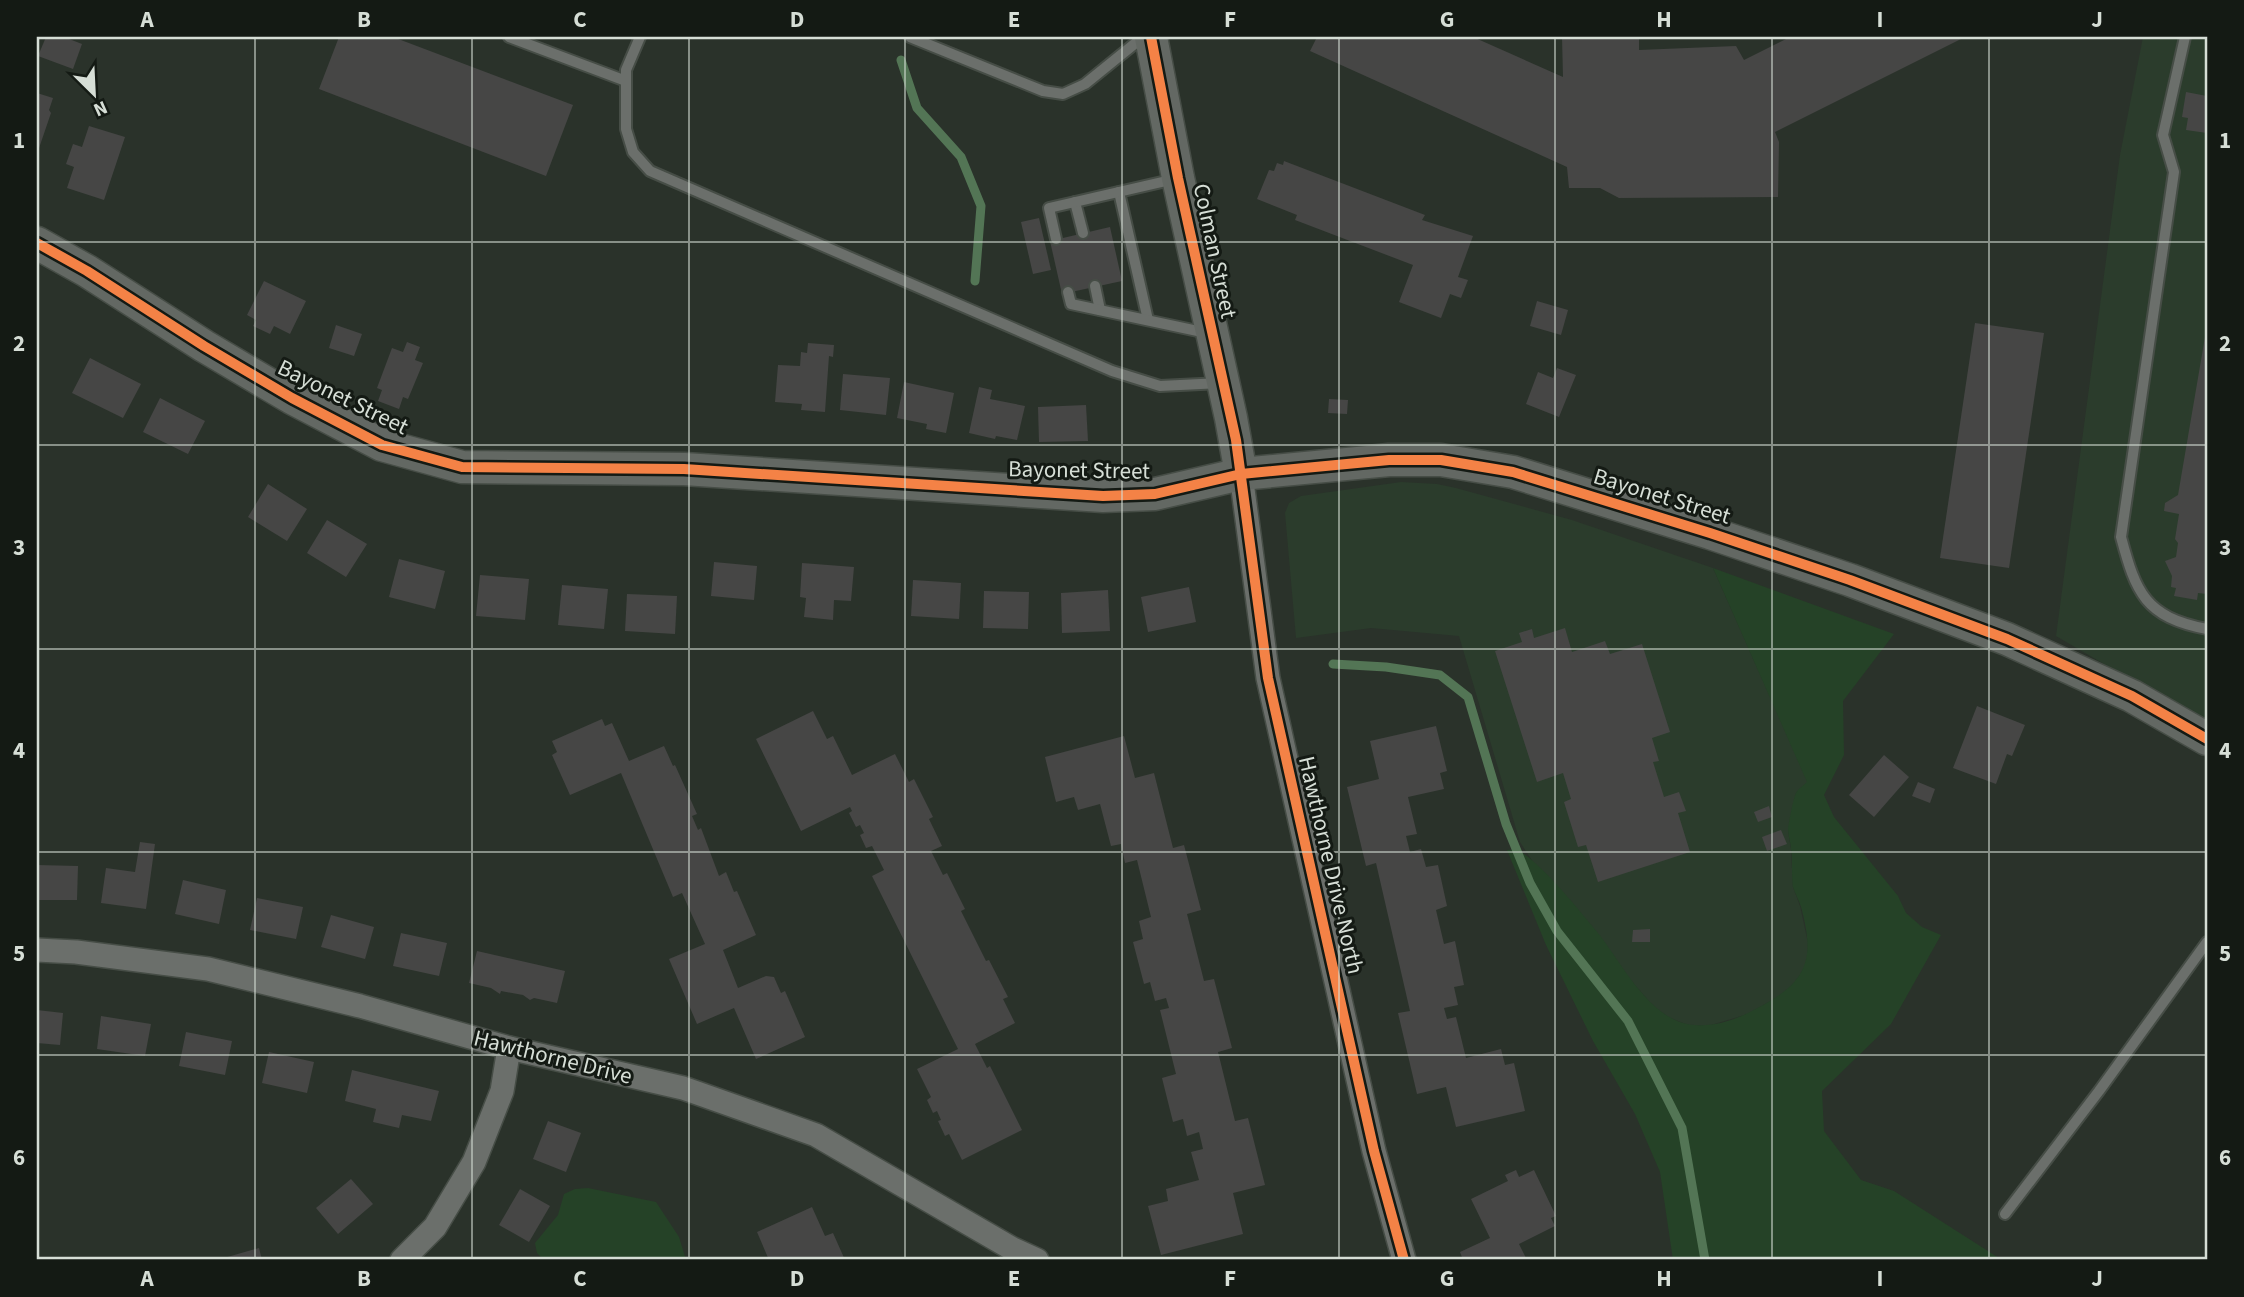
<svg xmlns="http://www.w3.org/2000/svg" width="2244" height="1297" viewBox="0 0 2244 1297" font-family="'Source Sans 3',sans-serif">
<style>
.built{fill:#2b3c2c}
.green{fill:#254227}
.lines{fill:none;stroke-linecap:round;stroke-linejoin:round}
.stream{stroke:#537555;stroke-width:9}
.building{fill:#464645}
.lane-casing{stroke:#464d46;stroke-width:14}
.street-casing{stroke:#464d46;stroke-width:26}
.secondary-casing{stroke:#464d46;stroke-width:35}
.lane{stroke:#6b6f6b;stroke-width:10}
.street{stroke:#6b6f6b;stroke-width:23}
.secondary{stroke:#636863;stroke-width:32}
.cycleway-casing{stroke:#141a14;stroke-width:15}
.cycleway{stroke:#f48246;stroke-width:10}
.grid{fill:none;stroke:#d6ded6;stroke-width:2;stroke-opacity:0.55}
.labels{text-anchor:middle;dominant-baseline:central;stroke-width:6;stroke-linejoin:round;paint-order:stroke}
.street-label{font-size:23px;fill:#d6ded6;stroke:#141a14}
.neatline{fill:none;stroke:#d6ded6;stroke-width:2.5}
.grid-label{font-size:23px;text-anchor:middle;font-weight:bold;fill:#d6ded6}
</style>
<rect width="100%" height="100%" fill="#2a322a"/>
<g class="built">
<polygon points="2143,37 2207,37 2207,724 2056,636 2120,155"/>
<polygon points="1401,482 1437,484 1456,488 1572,520 1713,568 1808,782 1796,793 1788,831 1791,849 1793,887 1800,906 1808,943 1807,963 1797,980 1783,994 1748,1014 1711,1025 1691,1026 1670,1018 1654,1007 1628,977 1597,933 1535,865 1520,842 1459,636 1371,628 1296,638 1285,513 1289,503 1301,496"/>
</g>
<g class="green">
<path d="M1713 568 1894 634 1843 701 1844 755 1824 795 1834 817 1898 896 1906 913 1922 927 1941 935 1891 1024 1822 1091 1824 1131 1861 1180 1894 1191 2002 1260H1673L1660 1172 1635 1114 1593 1041 1546 945 1507 850 1517 849C1544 866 1577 908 1598 933 1622 963 1651 1023 1695 1025 1720 1027 1744 1016 1765 1004 1810 979 1814 955 1801 907 1799 900 1795 894 1793 887 1791 876 1793 862 1791 850 1791 843 1788 836 1788 829 1789 822 1793 799 1796 793 1798 789 1804 785 1807 782Z"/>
<polygon points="588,1188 656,1202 679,1237 686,1260 544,1260 537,1253 535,1243 558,1215 564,1194 575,1189"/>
</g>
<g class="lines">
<g class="stream">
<polyline points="901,60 917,108 961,157 981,206 975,281"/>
<polyline points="1333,664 1386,667 1440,675 1468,697 1506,824 1530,883 1557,931 1628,1021 1682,1128 1705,1260"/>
</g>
</g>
<g class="building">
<polygon points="46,37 64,37 82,44 73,69 38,56"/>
<polygon points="339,37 393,37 573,105 546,176 319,89"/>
<polygon points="1317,37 1473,37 1563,77 1562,37 1639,37 1639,50 1736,46 1744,60 1790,37 1965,37 1775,132 1779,142 1778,197 1619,198 1600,188 1569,188 1567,167 1310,51"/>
<polygon points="2186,92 2207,96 2207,133 2186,130 2188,118 2182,117"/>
<polygon points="37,93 53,98 49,110 51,113 37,154"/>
<polygon points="89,126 125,137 104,200 67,188 74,167 66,164 73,144 82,147"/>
<polygon points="1284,161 1425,215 1422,220 1473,236 1458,277 1468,280 1461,298 1450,294 1441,318 1399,302 1413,265 1295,220 1297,215 1257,199 1269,170 1274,171 1277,163 1283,165"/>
<polygon points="1039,218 1051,270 1033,274 1021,222"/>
<polygon points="1110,227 1122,281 1062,294 1050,241"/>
<polygon points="264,281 306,301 290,334 274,326 270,334 253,326 256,320 247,315"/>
<polygon points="1537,301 1568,310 1561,335 1530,326"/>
<polygon points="1975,323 2044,333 2009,568 1940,558"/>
<polygon points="336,325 362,334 354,356 329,348"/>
<polygon points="2206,331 2207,594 2198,593 2197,600 2174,596 2176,588 2171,587 2172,576 2165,561 2176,557 2178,543 2175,539 2179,514 2164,511 2165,503 2178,495"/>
<polygon points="407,342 420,347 415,360 423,363 408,399 403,397 399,409 378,401 382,390 377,388 392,348 403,352"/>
<polygon points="808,343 834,345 833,357 829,356 825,412 801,410 802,404 775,402 778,365 800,366 801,352 807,353"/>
<polygon points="90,358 141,384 123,418 72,393"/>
<polygon points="1557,368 1576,375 1559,417 1526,404 1538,372 1553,378"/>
<polygon points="843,374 890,378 886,415 840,410"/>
<polygon points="904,382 954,393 946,433 926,429 927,424 897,418"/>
<polygon points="979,387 992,390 990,399 1025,406 1017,440 996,436 995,439 969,433"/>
<polygon points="160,398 205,421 188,454 143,432"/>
<polygon points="1329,399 1348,400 1347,414 1328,413"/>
<polygon points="1086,405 1088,441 1039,442 1038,407"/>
<polygon points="268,484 307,509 287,541 248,517"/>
<polygon points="327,520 367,544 346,577 307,553"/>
<polygon points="399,559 445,571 435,609 389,597"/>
<polygon points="714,562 757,566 754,600 711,596"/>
<polygon points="802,563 854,567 851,601 834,600 833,620 804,617 806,598 800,597"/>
<polygon points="480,575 529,579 525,620 476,616"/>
<polygon points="913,580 961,583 959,619 911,616"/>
<polygon points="562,585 608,589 604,629 558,625"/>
<polygon points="1189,587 1196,622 1148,632 1141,597"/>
<polygon points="1108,590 1110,631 1062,633 1061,593"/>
<polygon points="984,591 1029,592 1028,629 983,628"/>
<polygon points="627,594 677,596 675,634 625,631"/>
<polygon points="1565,628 1572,652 1605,641 1610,654 1642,644 1670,732 1652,738 1659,761 1653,762 1664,797 1679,792 1686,811 1678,813 1690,852 1598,882 1586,845 1578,847 1564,802 1571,799 1563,773 1537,782 1495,651 1522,642 1519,633 1532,629 1534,638"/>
<polygon points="1977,706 2025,725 2012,756 2007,754 1996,784 1953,768"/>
<polygon points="813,711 827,739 833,736 852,775 895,754 909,782 914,779 933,817 929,819 942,846 931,851 943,875 947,873 965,909 961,911 986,961 989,960 1008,997 1003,999 1015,1023 975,1044 987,1068 990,1066 1022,1130 962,1160 949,1134 945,1136 938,1121 941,1120 937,1111 933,1113 927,1100 931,1097 917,1069 958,1049 872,876 884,870 872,846 866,848 860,835 864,833 860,825 856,827 849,813 852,811 850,807 801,831 756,739"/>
<polygon points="602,719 605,726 612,723 629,761 664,746 673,766 675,765 697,814 692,816 698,830 701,828 719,876 726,872 734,892 737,891 756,935 723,950 738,988 766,976 774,977 781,993 785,991 805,1037 756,1059 734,1008 697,1024 669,959 705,944 682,893 673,897 621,773 570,795 552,755 557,752 552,741"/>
<polygon points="1436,726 1447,771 1440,773 1444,789 1408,797 1417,834 1406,836 1410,852 1421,849 1426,867 1438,865 1447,906 1436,910 1444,944 1455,941 1464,985 1454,987 1458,1005 1444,1008 1447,1019 1456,1017 1466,1058 1501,1049 1505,1065 1514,1063 1525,1111 1456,1127 1446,1087 1417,1094 1398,1013 1410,1011 1376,863 1366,866 1347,787 1379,779 1370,741"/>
<polygon points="1124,736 1135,778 1154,773 1173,848 1184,845 1201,910 1187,914 1204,981 1214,979 1232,1048 1218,1052 1235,1121 1248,1118 1265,1185 1233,1193 1243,1234 1161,1255 1148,1206 1168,1201 1166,1189 1199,1180 1191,1152 1203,1149 1199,1132 1187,1136 1183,1119 1173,1122 1162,1078 1176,1074 1160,1010 1169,1008 1166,998 1155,1001 1150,982 1144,984 1133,942 1143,939 1139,921 1151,917 1137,860 1125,863 1121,844 1111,846 1100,804 1078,810 1074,797 1056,802 1045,757"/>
<polygon points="1884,755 1909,777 1874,817 1849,795"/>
<polygon points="1918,782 1935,789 1930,803 1912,796"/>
<polygon points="1769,806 1772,817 1758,822 1754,812"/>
<polygon points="1781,830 1787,844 1767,851 1762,837"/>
<polygon points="140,842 155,844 146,909 101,903 106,868 135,872"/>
<polygon points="37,865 78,866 77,900 37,900"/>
<polygon points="183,880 226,890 219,924 175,914"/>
<polygon points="257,898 303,907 296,939 250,930"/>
<polygon points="331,915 374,927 365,959 321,947"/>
<polygon points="1650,929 1650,942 1632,942 1633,930"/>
<polygon points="401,933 447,943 439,976 393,966"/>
<polygon points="477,951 565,971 557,1003 534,998 530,1000 523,995 501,991 500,994 491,988 469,983"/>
<polygon points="37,1010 63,1013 60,1045 37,1043"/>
<polygon points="101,1016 151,1024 145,1056 97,1049"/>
<polygon points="186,1032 232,1041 225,1075 179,1066"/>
<polygon points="269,1052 314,1062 307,1093 262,1083"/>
<polygon points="352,1070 439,1091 431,1121 402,1115 399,1128 373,1122 376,1109 345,1101"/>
<polygon points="548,1121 581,1133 566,1172 533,1159"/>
<polygon points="1516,1170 1519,1177 1534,1170 1556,1216 1551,1218 1555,1226 1519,1244 1527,1260 1463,1260 1460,1252 1490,1238 1471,1199 1508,1181 1505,1175"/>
<polygon points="351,1179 373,1204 338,1234 316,1208"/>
<polygon points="520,1189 550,1206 529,1242 499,1225"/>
<polygon points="812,1207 825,1236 833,1233 845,1260 769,1260 757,1232"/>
<polygon points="259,1248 262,1260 217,1260"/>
</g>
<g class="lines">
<g class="lane-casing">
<g id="lane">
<polyline points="509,37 626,81"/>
<polyline points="640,37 626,70 626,129 633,152 650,171 1112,371 1160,386 1221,383"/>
<polyline points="910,37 1043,91 1063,94 1085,84 1143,37"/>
<path d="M2185 37 2163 135 2174 172 2121 537C2136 593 2145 617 2207 629"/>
<polyline points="1119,192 1148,320"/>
<polyline points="1075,202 1083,233"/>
<polyline points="1056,239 1049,208 1175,179"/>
<polyline points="1095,286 1100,310"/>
<polyline points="1068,292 1071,304 1207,333"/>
<polyline points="2005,1214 2099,1091 2207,942"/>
</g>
</g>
<g class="street-casing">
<g id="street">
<polyline points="1241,474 1268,678 1374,1151 1404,1260"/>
<polyline points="37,950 76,952 208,969 360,1006 509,1048 683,1088 816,1135 1011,1248 1037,1260"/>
<polyline points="402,1260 435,1227 474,1162 502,1091 509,1048"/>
</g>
</g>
<g class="secondary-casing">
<g id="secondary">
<polyline points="1151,37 1178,178 1231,418 1241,474"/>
<polyline points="37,243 87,271 204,346 292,398 382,445 462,467 684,469 1103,496 1155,494 1241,474 1389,460 1441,460 1513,472 1710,533 1850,580 2007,639 2132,696 2207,739"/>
</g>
</g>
<use href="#lane" class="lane"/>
<use href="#street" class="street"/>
<use href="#secondary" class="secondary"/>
<g class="cycleway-casing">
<g id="cycleway">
<polyline points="1151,37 1178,178 1236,440 1268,678 1374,1151 1404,1260"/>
<polyline points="37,243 87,271 204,346 292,398 382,445 462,467 684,469 1103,496 1155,494 1241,474 1389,460 1441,460 1513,472 1710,533 1850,580 2007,639 2132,696 2207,739"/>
</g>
</g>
<use href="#cycleway" class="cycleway"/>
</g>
<path class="grid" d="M255 37V1260M472 37V1260M689 37V1260M905 37V1260M1122 37V1260M1339 37V1260M1555 37V1260M1772 37V1260M1989 37V1260M37 242H2207M37 445H2207M37 649H2207M37 852H2207M37 1055H2207"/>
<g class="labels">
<g class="street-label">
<text transform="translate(1215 251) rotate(78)">Colman Street</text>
<text transform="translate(343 397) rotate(26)">Bayonet Street</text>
<text transform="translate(1079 470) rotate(1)">Bayonet Street</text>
<text transform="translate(1662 496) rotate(17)">Bayonet Street</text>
<text transform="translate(1331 865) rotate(77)">Hawthorne Drive North</text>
<text transform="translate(553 1057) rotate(14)">Hawthorne Drive</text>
</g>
</g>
<rect width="2244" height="1297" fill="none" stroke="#141a14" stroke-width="77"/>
<g transform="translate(94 94) rotate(156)" stroke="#141a14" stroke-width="5" paint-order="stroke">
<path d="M0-5L12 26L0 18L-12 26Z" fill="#d6ded6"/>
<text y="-10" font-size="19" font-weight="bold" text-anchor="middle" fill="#d6ded6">N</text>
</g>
<rect x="38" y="38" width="2168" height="1220" class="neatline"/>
<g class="grid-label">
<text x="147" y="27">A</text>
<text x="364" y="27">B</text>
<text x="580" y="27">C</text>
<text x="797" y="27">D</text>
<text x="1014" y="27">E</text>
<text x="1230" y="27">F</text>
<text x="1447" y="27">G</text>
<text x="1664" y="27">H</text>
<text x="1880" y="27">I</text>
<text x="2097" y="27">J</text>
<text x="19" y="148">1</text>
<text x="2225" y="148">1</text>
<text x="19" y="351">2</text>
<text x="2225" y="351">2</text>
<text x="19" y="555">3</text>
<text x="2225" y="555">3</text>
<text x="19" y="758">4</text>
<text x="2225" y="758">4</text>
<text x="19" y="961">5</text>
<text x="2225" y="961">5</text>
<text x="19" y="1165">6</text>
<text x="2225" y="1165">6</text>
<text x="147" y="1286">A</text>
<text x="364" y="1286">B</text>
<text x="580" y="1286">C</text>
<text x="797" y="1286">D</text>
<text x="1014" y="1286">E</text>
<text x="1230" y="1286">F</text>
<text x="1447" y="1286">G</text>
<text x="1664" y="1286">H</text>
<text x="1880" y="1286">I</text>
<text x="2097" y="1286">J</text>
</g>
</svg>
